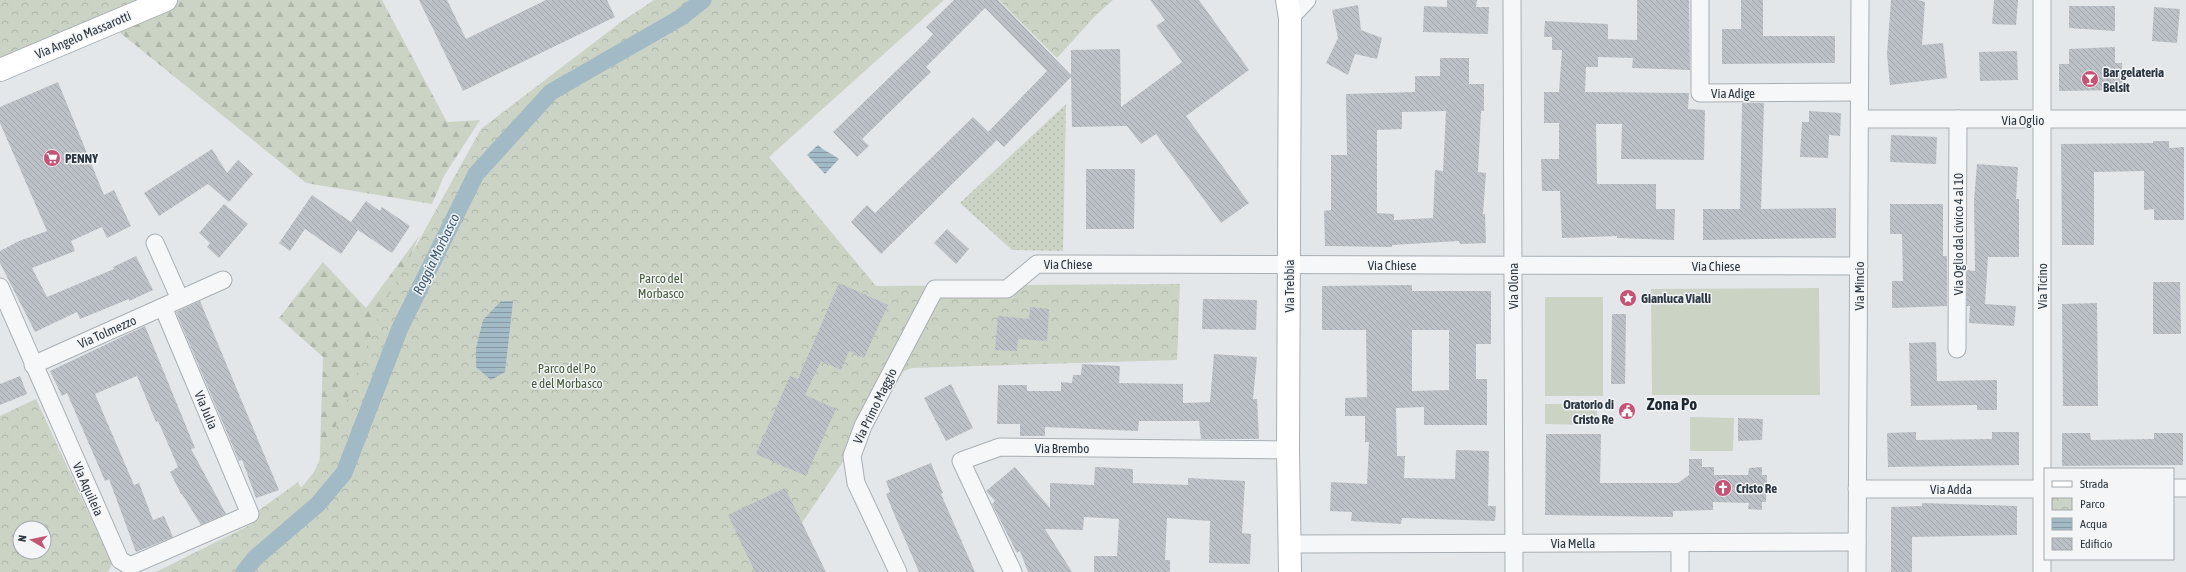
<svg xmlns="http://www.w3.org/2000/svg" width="2186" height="572" viewBox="0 0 2186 572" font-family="'Asap Condensed',sans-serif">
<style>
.grass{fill:url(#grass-dots)}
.forest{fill:url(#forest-firs)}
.park{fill:url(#park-crowns);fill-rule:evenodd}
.pitch{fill:#cbd3c5}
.water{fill:url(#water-rules)}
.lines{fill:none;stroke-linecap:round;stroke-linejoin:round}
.canal{stroke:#a2b9c6;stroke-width:17}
.building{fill:url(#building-back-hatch);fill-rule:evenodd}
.street-casing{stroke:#a8afb4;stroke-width:19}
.secondary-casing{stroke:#a8afb4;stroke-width:24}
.street{stroke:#f6f7f8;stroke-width:17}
.secondary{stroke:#fff;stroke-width:22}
.labels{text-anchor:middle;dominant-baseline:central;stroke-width:3;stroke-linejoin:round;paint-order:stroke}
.street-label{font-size:13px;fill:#2c3741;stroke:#f3f5f7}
.poi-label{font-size:13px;font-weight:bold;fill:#2c3741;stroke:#f3f5f7;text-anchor:start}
.park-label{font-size:13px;fill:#465b3b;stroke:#f3f5f7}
.water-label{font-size:14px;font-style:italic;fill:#3a5b71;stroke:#f3f5f7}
.district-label{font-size:17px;font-weight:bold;fill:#1e2832;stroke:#f3f5f7}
</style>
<defs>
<pattern id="grass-dots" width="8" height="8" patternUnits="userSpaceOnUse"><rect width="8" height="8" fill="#cbd3c5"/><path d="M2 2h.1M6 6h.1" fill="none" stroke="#aeb6aa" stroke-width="1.8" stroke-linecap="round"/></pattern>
<pattern id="forest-firs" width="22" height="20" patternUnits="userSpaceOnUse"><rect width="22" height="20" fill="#cbd3c5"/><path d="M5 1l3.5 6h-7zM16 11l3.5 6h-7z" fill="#aeb6aa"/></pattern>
<pattern id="park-crowns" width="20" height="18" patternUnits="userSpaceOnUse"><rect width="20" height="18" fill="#cbd3c5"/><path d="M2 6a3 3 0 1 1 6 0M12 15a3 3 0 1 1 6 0" fill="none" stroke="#aeb6aa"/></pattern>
<pattern id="water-rules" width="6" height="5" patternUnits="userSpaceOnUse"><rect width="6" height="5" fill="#a2b9c6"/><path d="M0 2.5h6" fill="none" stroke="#8497a2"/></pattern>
<pattern id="building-back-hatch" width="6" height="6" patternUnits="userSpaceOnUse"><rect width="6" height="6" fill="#bbc1c6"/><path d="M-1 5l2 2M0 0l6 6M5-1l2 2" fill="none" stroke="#a1a6ab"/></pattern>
</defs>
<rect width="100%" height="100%" fill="#e3e7ea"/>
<polygon class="grass" points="1066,104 1063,251 1012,250 960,203"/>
<g class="forest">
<polygon points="176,0 382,0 447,122 480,120 444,176 432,204 306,183 113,27"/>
<polygon points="419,236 319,480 323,357 279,318 323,262 366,308"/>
</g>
<g class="park">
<polygon points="0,0 135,0 0,58"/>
<polygon points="654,0 944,0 769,157 876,286 1180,284 1177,360 912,368 904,371 769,572 156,572 252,524 256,520 258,511 298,482 301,488 314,472 343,410 382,307 481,129 621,22"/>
<polygon points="999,0 1113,0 1096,15 1057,58"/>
<path d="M36 399 112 564 108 572H0V416ZM20 528H44V552H20Z"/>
</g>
<g class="pitch">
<polygon points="1819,288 1820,395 1652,395 1651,289"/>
<rect x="1545" y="297" width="58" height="99"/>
<polygon points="1545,404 1597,404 1597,425 1545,424"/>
<polygon points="1690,417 1734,418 1733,451 1690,451"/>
</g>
<g class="water">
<path d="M818 145C824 151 831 153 839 159L825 174 807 155Z"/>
<polygon points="501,301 513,301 505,372 491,380 476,367 476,348 483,320"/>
</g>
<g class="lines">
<polyline class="canal" points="244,572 255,558 318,504 344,473 400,328 476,174 551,92 680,18 703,0"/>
</g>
<g class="building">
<polygon points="419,0 447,0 466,39 546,0 607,0 615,17 463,91"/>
<polygon points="954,0 998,0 1071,75 1071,50 1120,49 1121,107 1182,62 1156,26 1165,20 1150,0 1199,0 1249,70 1186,116 1249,203 1221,223 1156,134 1141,144 1127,126 1072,127 1071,77 1004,147 988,132 1047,71 985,8 926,67 931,72 862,139 869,146 857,157 833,132 926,42 933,34 926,27"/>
<polygon points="1447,0 1477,0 1476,7 1489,7 1488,34 1423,32 1424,6 1447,7"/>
<polygon points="1637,0 1689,0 1690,70 1632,68 1633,58 1598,57 1598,67 1586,67 1585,92 1689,93 1688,109 1705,110 1704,160 1621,159 1622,124 1596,124 1597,184 1656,184 1656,209 1675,209 1674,240 1617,238 1617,236 1562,238 1560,191 1542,191 1541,159 1559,159 1559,123 1544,123 1544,92 1559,92 1562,50 1552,50 1552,37 1544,37 1545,21 1608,24 1608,39 1637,40"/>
<polygon points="1741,0 1763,0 1763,36 1835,36 1835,63 1722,64 1722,29 1741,29"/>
<polygon points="1891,0 1918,0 1925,2 1922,45 1943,43 1947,78 1890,85 1887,54"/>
<polygon points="1994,0 2018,0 2016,25 1992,24"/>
<polygon points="1358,5 1361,30 1382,38 1377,59 1355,54 1348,75 1326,63 1338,38 1332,10"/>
<polygon points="2069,6 2115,6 2115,31 2069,28"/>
<polygon points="2154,7 2180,9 2177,43 2152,41"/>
<polygon points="2115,47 2115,63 2122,63 2123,90 2059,91 2059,64 2069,64 2069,49"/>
<polygon points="2017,51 2018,80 1980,81 1979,52"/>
<path d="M1440 58H1469V84H1484V111H1481L1478 172 1486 173 1483 214H1485L1486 243 1460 244 1459 241 1392 245V247L1325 246 1324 211 1331 210V155H1347L1346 94 1415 92V76H1440ZM1446 111 1443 171 1435 170 1433 218 1394 220V214L1377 213V130L1402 129V112Z"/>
<polygon points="58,82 104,195 114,190 131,226 107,238 102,227 71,241 75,251 32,268 47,297 114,269 113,267 136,256 153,290 129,301 129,299 80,319 77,312 35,332 0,263 0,251 19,241 47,231 0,123 0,107"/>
<polygon points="1742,103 1764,103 1761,209 1836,208 1836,238 1703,240 1703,209 1740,209"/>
<polygon points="1809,111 1841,113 1840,136 1829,135 1828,158 1800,157 1802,122 1809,122"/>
<polygon points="973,117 997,140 881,254 851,222 867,205 875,213"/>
<polygon points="1891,135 1937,137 1936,164 1890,162"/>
<polygon points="2153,141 2169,141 2169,148 2184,147 2184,220 2154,220 2154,209 2144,210 2144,171 2094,172 2094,245 2062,245 2061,144 2153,143"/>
<polygon points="212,149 227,173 238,160 253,174 229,202 208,184 159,216 144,193"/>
<polygon points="1977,164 2018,167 2016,199 2019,199 2019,257 1988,257 1985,304 2016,306 2014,326 1969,323 1970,306 1967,306 1967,270 1975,271 1974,200"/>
<polygon points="1086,169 1135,169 1134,229 1086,229"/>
<polygon points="312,195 351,222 366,201 380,211 382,207 410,226 392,253 358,230 341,254 305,229 290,251 279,243"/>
<polygon points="224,204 248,224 219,258 207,247 210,243 199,233"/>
<polygon points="1890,204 1943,204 1943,256 1947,256 1947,306 1892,308 1892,281 1903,281 1902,234 1890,234"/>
<polygon points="947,229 969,249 956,264 934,243"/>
<polygon points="2153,282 2180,282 2181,334 2153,334"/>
<polygon points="839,283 888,305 864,358 849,351 841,370 821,361 805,395 836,409 806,476 756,454 790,376 798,379"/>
<path d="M1412 285V291H1491V344H1476V379H1487V425H1424V407L1396 408 1397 456H1405L1404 478 1455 479 1456 450 1489 451 1488 506H1496L1495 521 1402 518 1401 524 1351 521 1352 512 1330 511 1331 482 1367 484 1369 442H1365V416H1345V398L1367 397 1366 330H1322V286ZM1412 330H1449V390L1412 391Z"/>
<polygon points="1203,299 1257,300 1256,330 1202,329"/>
<polygon points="200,301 279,490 256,498 242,460 239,461 176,312"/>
<polygon points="2097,303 2098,406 2063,406 2062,304"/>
<polygon points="1030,307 1049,309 1047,341 1018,339 1017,351 995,350 998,316 1029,319"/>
<polygon points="1612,314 1626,314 1625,384 1611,384"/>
<polygon points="145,326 195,448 191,449 226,514 201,525 182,494 181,494 170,472 178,467 158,421 156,422 137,376 95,394 134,485 139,483 153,520 164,516 173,537 136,552 109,479 105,481 67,393 62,396 50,371"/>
<polygon points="1936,342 1937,381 1997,380 1997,410 1977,410 1977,405 1911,406 1909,343"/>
<polygon points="1214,354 1257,357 1253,399 1257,399 1259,439 1201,439 1199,421 1139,421 1138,431 1045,427 1045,436 1020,436 1020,424 997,424 998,385 1027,385 1027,391 1061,391 1061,382 1072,383 1073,375 1081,375 1082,364 1120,366 1119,383 1183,384 1183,403 1210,402"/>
<polygon points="20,376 27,394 0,405 0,384"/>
<polygon points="951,384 973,428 946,441 924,398"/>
<polygon points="1738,418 1763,419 1762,440 1738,441"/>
<polygon points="1916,432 1916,440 1992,439 1992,432 2019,432 2019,465 1888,467 1887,433"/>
<polygon points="2062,433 2090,433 2091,440 2154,439 2154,433 2183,433 2183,465 2062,466"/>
<polygon points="1546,434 1601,434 1600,483 1678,483 1689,475 1689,459 1702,459 1702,467 1714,467 1714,475 1748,475 1749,468 1762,467 1762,475 1767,475 1766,502 1762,502 1762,510 1748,509 1749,503 1713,502 1713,510 1673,511 1673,517 1545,515"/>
<polygon points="931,463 943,493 941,494 975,572 919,572 897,521 886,494 890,492 886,481"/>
<polygon points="1015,467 1050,508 1050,483 1094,485 1095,467 1133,469 1133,483 1188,485 1188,478 1245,481 1242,533 1251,534 1250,564 1209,563 1210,521 1167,518 1165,560 1170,560 1170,572 1094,572 1094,556 1117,556 1119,519 1084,517 1083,530 1045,529 1072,572 1028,572 1020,551 1017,553 992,504 995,501 986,491"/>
<polygon points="785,488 826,572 755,572 728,515"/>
<polygon points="1922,503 2017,506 2017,535 1912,537 1912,572 1891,572 1891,507 1922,506"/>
</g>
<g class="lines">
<g class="street-casing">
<g id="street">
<polyline points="1512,0 1514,572"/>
<polyline points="1700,0 1700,93 1859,92"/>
<polyline points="2042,0 2042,572"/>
<polyline points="1290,18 1307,0"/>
<polyline points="1860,119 2186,119"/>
<polyline points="155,243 180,299"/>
<polyline points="0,287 120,560 130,566 250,514 163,307"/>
<polyline points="1957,349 1958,119"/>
<polyline points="33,365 223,280"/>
<polyline points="2173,488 2186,488"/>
<polyline points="1857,489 2045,489"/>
<polyline points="1290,544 1857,542"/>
<polyline points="1680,544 1680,572"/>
<polyline points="898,572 856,483 852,456 863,426 935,289 1007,289 1037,264 1859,266"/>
<polyline points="1013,572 961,461 1000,447 1288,450"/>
<polyline points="1857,572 1860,0"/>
</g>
</g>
<g class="secondary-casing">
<g id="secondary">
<polyline points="1287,0 1290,18 1288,450 1290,572"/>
<polyline points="0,70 166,0"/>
</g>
</g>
<use href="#street" class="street"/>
<use href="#secondary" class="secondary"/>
</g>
<defs>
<g id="bar-disc" transform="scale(0.9)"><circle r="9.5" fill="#c35476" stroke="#f3f5f7"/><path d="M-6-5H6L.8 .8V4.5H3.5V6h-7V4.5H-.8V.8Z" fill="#fff"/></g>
<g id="supermarket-disc" transform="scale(0.9)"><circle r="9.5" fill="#c35476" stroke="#f3f5f7"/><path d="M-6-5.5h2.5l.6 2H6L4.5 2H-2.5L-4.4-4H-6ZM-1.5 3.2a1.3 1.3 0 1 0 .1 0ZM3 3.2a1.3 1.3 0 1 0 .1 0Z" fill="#fff"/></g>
<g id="sight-disc" transform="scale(0.9)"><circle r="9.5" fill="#c35476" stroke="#f3f5f7"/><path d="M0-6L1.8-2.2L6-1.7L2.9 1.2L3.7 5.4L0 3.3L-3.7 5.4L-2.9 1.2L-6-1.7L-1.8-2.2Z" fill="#fff"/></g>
<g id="civic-disc" transform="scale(0.9)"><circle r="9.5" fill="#c35476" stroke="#f3f5f7"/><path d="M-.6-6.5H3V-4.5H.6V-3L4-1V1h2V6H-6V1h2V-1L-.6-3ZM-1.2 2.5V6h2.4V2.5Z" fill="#fff"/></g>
<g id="church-disc" transform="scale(0.9)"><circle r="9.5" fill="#c35476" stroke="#f3f5f7"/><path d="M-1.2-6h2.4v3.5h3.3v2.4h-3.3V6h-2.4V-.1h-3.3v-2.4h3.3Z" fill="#fff"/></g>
</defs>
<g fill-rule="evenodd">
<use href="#bar-disc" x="2090" y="79"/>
<use href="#supermarket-disc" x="52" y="158"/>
<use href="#sight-disc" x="1628" y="298"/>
<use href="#civic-disc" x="1627" y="411"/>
<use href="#church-disc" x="1723" y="488"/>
</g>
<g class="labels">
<g class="street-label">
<text transform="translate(83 35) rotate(-23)">Via Angelo Massarotti</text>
<text x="1733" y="93">Via Adige</text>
<text x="2023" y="120">Via Oglio</text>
<text transform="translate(1958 234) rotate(-90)">Via Oglio dal civico 4 al 10</text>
<text x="1068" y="264">Via Chiese</text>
<text x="1392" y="265">Via Chiese</text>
<text x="1716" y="266">Via Chiese</text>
<text transform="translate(1289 286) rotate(-90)">Via Trebbia</text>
<text transform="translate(1513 286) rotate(-90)">Via Olona</text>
<text transform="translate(1859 286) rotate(-90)">Via Mincio</text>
<text transform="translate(2042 286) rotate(-90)">Via Ticino</text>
<text transform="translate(107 332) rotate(-24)">Via Tolmezzo</text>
<text transform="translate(875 406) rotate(-64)">Via Primo Maggio</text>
<text transform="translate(206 410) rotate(67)">Via Julia</text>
<text x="1062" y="448">Via Brembo</text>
<text transform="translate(88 489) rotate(66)">Via Aquileia</text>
<text x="1951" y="489">Via Adda</text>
<text x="1573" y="543">Via Mella</text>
</g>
<g class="poi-label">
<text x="2103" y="72">Bar gelateria<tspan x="2103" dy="15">Belsit</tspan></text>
<text x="65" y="158">PENNY</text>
<text x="1641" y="298">Gianluca Vialli</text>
<text x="1614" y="404" text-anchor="end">Oratorio di<tspan x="1614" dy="15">Cristo Re</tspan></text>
<text x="1736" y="488">Cristo Re</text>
</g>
<g class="park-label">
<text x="661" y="278">Parco del<tspan x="661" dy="15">Morbasco</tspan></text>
<text x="567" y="368">Parco del Po<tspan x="567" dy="15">e del Morbasco</tspan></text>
</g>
<g class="water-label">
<text transform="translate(436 254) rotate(-64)">Roggia Morbasco</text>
</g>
<g class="district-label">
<text x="1672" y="404">Zona Po</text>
</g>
</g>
<rect x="2044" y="468" width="130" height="92" fill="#f3f5f7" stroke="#a3a9ae"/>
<rect x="2052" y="481" width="20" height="6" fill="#ffffff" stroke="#a3a9ae"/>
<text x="2080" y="488" font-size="12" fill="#2c3741">Strada</text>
<rect x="2052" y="498" width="20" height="12" fill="url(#park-crowns)" stroke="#a3a9ae"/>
<text x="2080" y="508" font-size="12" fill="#2c3741">Parco</text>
<rect x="2052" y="518" width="20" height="12" fill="url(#water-rules)" stroke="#a3a9ae"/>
<text x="2080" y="528" font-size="12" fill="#2c3741">Acqua</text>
<rect x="2052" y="538" width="20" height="12" fill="url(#building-back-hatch)" stroke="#a3a9ae"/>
<text x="2080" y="548" font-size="12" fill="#2c3741">Edificio</text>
<g transform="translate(32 540) rotate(279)"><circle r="19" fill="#f3f5f7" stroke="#a3a9ae"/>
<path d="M0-3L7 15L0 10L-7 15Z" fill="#c35476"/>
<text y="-6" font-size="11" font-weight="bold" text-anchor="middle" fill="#2c3741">N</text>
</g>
</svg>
